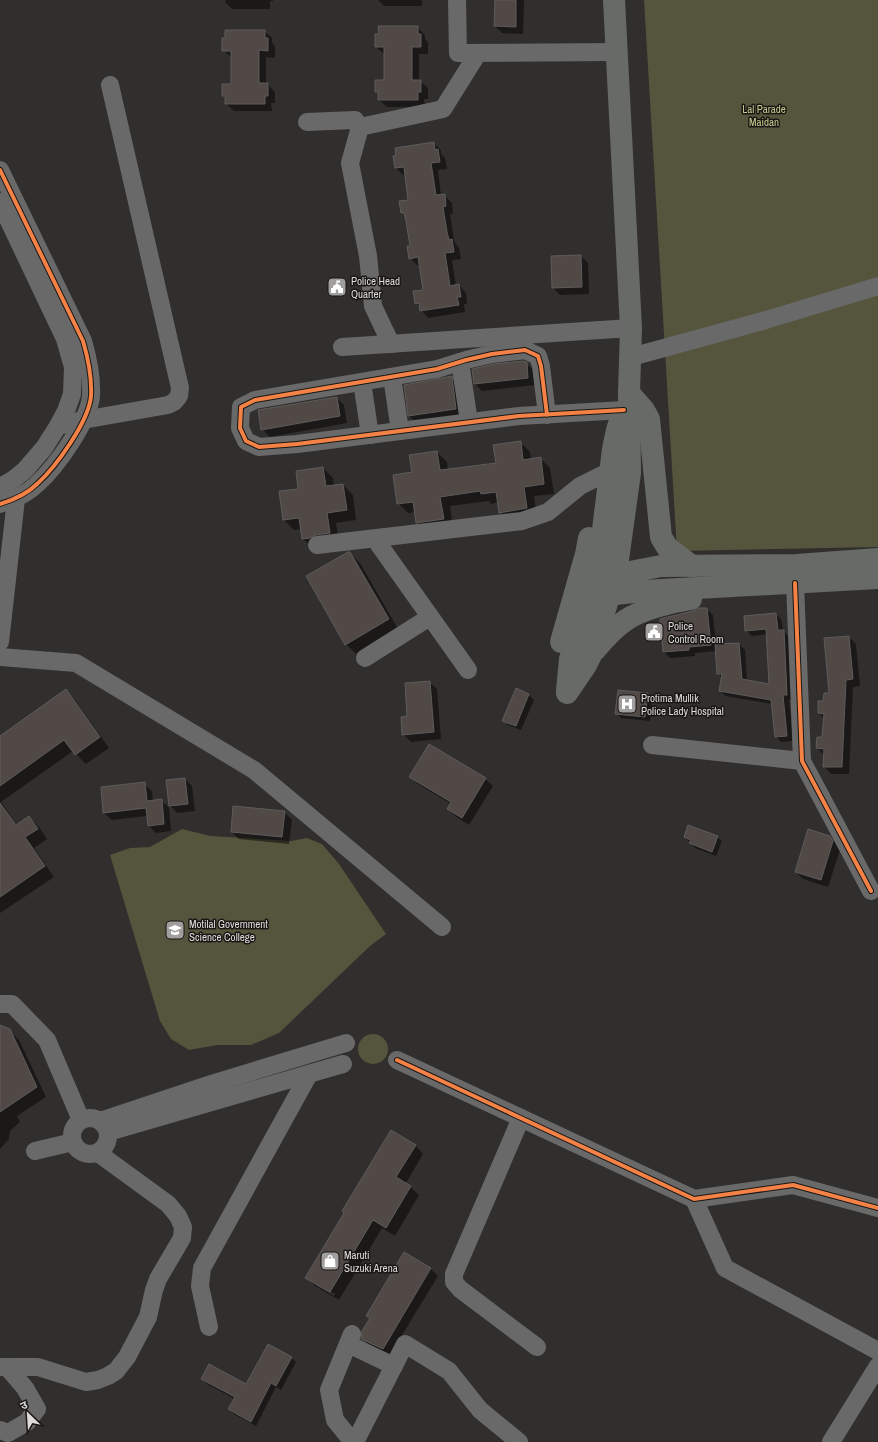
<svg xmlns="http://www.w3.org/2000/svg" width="878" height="1442" viewBox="0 0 878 1442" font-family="'Archivo Narrow','Noto Sans Devanagari',sans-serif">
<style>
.green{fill:#54553c}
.shadow{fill:#0007;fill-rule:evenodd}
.building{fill:#504946;stroke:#5e5c5b}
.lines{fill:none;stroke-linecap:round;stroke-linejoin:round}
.minor{stroke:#686968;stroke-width:18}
.major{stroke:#686a68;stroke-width:22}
.cycleway-casing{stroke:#191715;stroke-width:6}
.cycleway{stroke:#f48246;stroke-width:4}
.labels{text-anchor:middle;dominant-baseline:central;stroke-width:3;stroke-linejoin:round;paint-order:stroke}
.park-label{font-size:11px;fill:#c5c98d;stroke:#191715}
.poi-label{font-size:11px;fill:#dedbd9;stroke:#191715;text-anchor:start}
</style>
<rect width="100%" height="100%" fill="#312f2d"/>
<g class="green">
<polygon points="644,0 878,0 878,547 677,551"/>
<polygon points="182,829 210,836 291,841 307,838 322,844 339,864 386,934 370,946 279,1033 251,1045 217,1045 189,1050 171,1039 160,1021 110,855 130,848 150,847"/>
<circle cx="373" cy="1049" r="15"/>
</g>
<g class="shadow">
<polygon points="225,0 273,0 273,1 270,1 270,9 232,9 225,2"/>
<polygon points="378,0 422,0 422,6 384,6"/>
<polygon points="496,0 524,0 523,34 502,33 495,26"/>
<polygon points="417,27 425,35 425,39 428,43 428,54 419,54 419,81 420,81 428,88 428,99 424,99 425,107 387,107 379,100 379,95 376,92 376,81 385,81 385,54 384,54 376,47"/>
<polygon points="264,31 272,38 272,43 275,46 275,58 266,57 266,84 267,84 275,92 275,103 271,103 272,111 234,111 226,104 226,99 223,96 232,85 232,58 223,50"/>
<polygon points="433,143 441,150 441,154 445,158 447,169 438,170 441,196 444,195 452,203 453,214 450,214 454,240 455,243 459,248 461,259 452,260 456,286 459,285 466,293 467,304 464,304 465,312 428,318 421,310 420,307 416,303 424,291 420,265 417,265 410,258 411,246 407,218 402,213 409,200 406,175 403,175 396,168"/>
<polygon points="581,256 588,263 589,294 560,295 553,288 552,257"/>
<polygon points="526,363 534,371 535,385 482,391 475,384"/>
<polygon points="451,378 459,385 463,417 417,423 409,416"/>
<polygon points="337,398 344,405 347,423 270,437 262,429"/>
<polygon points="520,442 530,452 531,460 540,458 550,468 554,494 534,496 537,518 510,522 500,512 499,502 491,504 489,501 450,506 453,528 427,532 417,522 415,512 408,513 398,503 413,473 437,452 447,462 448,470 497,463"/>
<polygon points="323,468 333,478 334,486 343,485 353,495 356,520 336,523 339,543 313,548 303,539 301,529 294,530 284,520 299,489"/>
<polygon points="350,553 360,563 398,629 356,654 346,644"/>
<polygon points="706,609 713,615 716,645 739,644 745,650 747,681 770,685 767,634 752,636 746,630 776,614 781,619 783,630 789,637 792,700 789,700 793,741 781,742 776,736 773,704 725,696 720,690 722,678 718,673 717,651 695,653 695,656 670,658 664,652"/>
<polygon points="849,637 856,644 860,686 853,687 849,774 831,774 824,766 824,755 817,748 823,738 824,719 819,713 830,694"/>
<polygon points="429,682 437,689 441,739 411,742 403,734 408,717"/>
<polygon points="66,690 75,700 109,748 86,764 73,751 1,802 17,825 29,817 39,827 47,839 34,848 54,877 0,913 0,737"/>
<polygon points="516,690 529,695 534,700 521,730 508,725 504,720"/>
<polygon points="648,694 652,699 650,721 621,718 616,713"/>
<polygon points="411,777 485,779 493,786 469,825 455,816 448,809 451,804 418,784"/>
<polygon points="185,779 192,786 195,811 177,813 170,805"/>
<polygon points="144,784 152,791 153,801 161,800 169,808 171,831 156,833 149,826 147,816 112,820 104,813"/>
<polygon points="284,812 292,820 289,844 239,839 232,832"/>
<polygon points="685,837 717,837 722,841 716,856 695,848"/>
<polygon points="829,837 837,844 840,850 828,887 803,879 796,872"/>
<polygon points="0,1026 9,1030 19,1040 46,1097 17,1116 20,1122 10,1131 9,1139 0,1149"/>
<path d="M415 1145 423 1154 406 1183 419 1195 395 1236 382 1228 339 1300 315 1286 307 1277ZM315 1282 335 1294 334 1296 315 1285Z"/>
<polygon points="405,1253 431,1269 438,1276 390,1355 369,1345 362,1338 370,1319 367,1316"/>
<polygon points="291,1358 296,1362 281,1390 276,1387 256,1426 234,1414 229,1409 235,1399 207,1384 202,1379 247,1385"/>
</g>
<g class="building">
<polygon points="495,0 516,0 516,27 494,26"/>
<polygon points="378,26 418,26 418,34 421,34 421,47 412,47 412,80 421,80 421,92 418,92 418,100 378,100 378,92 375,92 375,80 384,80 384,47 375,47 375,34 379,34"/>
<polygon points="225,30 265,30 265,38 268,38 268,51 259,50 259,83 268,83 268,96 265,96 265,104 225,104 225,96 222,96 222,84 231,84 231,51 222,51 222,38 225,38"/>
<polygon points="434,142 435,150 438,149 440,162 431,163 436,195 445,194 446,206 443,207 447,232 449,240 452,239 454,252 445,253 450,286 459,284 461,297 457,297 459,305 420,311 419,303 415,304 413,291 423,290 418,257 409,259 407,246 410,246 406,221 404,213 401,213 399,201 408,200 404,167 395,168 393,156 396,155 395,148"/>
<polygon points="581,255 582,287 552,288 551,256"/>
<polygon points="523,361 527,362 528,378 474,384 472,369 494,364"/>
<polygon points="452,376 456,409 408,416 404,385"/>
<polygon points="337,397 340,416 261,430 258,410"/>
<polygon points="521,441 523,460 541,457 544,484 524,487 527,508 499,513 496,492 481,494 480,491 440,497 444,519 416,523 413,502 397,504 393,475 412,472 409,455 437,451 440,470 457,468 496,463 493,445"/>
<polygon points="323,467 326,486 343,484 347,510 327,513 330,533 316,535 310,538 302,539 299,518 283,520 279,491 298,489 296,471"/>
<polygon points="348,552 350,552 389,619 345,645 306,576"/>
<polygon points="699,608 707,608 711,645 689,647 689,650 663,652 660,619 693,611"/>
<polygon points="776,613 778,630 784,630 787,695 783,695 787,736 775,737 771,700 719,691 722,674 717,674 715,644 739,643 742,679 769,684 766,629 745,631 744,616"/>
<polygon points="849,636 853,679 846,680 842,767 823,767 824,749 816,748 817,737 822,737 824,714 818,713 818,701 823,701 824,693 829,693 824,638"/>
<polygon points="430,681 434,732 402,735 401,717 407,716 405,683"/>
<polygon points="516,688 529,694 516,726 502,721"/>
<polygon points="66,689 100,737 75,755 64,740 0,786 0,736"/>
<polygon points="618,690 648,693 645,717 615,714"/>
<polygon points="429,744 486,778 462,818 447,809 451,802 409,777"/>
<polygon points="185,778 188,804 169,806 166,780"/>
<polygon points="145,782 147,801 162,799 164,824 148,826 146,808 103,813 101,787"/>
<polygon points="0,803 16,825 29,816 38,829 25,837 45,866 0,897"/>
<polygon points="233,806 285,811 282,837 231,832"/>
<polygon points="688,825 718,836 712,852 689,843 691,840 684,837"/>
<polygon points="808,829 830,836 833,841 821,880 795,872"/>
<polygon points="0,1025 10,1029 37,1087 0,1112"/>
<polygon points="391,1130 416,1145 396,1177 411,1186 386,1228 373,1220 330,1292 305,1278 344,1213 342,1211"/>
<polygon points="404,1252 431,1268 383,1349 361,1339 362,1331 370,1318 366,1316"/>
<polygon points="268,1344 292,1357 276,1386 271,1383 251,1422 228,1409 235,1397 201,1379 209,1364 246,1384"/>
</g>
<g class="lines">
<g class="minor">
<polyline points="457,0 458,53 617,52"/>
<polyline points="307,122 355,120 360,127 350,163 368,256 373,306 391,344"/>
<polyline points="360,127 443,109 478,53"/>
<path d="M0 170 83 341C88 358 92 378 91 396 89 421 56 467 37 484 27 494 13 500 0 504"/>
<polyline points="0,202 65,339 73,367 72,394 66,411 58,426 44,448 25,470 14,479 0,487"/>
<polyline points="342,347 631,328"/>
<polyline points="631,357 766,320 878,286"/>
<polyline points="460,362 469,422"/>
<polyline points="392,377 400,431"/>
<polyline points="362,382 370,435"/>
<polyline points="547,415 541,366 538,356 525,350 492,354 466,360 437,369 255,400 241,407 240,428 246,441 259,447 297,444 519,416 624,410"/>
<polyline points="58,426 83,420 168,405 174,402 179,396 180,388 110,85"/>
<polyline points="375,539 468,670"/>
<polyline points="317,545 522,521 548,512 580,486 602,475"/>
<polyline points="795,583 802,761 871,891"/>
<polyline points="0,642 16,499"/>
<polyline points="0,657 76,663 254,770 442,927"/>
<polyline points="365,658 430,617"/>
<polyline points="652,745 802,761"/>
<polyline points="0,1004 12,1004 47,1040 81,1120"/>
<polyline points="397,1060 694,1199 793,1185 878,1208"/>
<circle cx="90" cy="1136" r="18"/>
<polyline points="521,1118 454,1274 454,1282 460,1289 537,1347"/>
<polyline points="100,1121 211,1084 346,1043"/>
<polyline points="108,1132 343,1064"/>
<polyline points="35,1151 73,1142"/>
<polyline points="694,1199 725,1268 878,1351"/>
<polyline points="209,1327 200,1286 202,1268 309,1074"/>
<polyline points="352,1334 329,1390 335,1420 353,1442"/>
<polyline points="348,1344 394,1366"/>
<polyline points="0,1367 38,1367 86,1382 98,1380 108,1376 116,1371 127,1357 148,1317 154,1290 158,1279 182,1238 183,1227 178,1216 168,1204 98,1153"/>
<polyline points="0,1430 8,1433 27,1422 37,1409 25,1388 7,1367"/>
<polyline points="355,1442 405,1344 449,1371 480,1410 519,1442"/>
<polyline points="831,1442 878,1366"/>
</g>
<g class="major">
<polyline points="629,393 644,410 649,419 661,537 667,547 692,566"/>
<polyline points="604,577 661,566 797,565 878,559"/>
<polyline points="596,596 643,591 878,578"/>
<polyline points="561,642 586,554 589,538"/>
<path d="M595 650C604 639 614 628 626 620 642 609 672 602 691 599"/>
<polyline points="567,690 570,659 597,578 613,449 617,430 622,415"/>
<polyline points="567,693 586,665 591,655 616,574 630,473 629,393 631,328 614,0"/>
</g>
<g class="cycleway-casing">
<g id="cycleway">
<path d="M0 170 83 341C88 358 92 378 91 396 89 421 56 467 37 484 27 494 13 500 0 504"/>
<polyline points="547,415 541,366 538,356 525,350 492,354 466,360 437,369 255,400 241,407 240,428 246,441 259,447 297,444 519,416 624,410"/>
<polyline points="795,583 802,761 871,891"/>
<polyline points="397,1060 694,1199 793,1185 878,1208"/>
</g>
</g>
<use href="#cycleway" class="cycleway"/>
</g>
<defs>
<g id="civic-square" transform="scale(1)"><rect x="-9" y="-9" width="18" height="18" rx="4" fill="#a19f9d" stroke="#191715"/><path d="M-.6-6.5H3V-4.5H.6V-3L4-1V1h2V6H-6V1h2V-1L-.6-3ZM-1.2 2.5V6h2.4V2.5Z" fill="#fff"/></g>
<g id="hospital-square" transform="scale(1)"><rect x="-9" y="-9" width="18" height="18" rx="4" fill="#a19f9d" stroke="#191715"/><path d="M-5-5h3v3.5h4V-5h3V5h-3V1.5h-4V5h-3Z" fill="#fff"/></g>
<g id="university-square" transform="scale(1)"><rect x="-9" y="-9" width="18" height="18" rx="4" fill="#a19f9d" stroke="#191715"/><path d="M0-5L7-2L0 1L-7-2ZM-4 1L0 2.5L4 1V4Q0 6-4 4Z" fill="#fff"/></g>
<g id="shop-square" transform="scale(1)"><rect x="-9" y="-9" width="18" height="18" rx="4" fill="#a19f9d" stroke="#191715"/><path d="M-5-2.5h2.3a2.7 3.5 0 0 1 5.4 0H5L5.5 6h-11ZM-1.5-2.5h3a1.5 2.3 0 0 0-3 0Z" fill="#fff"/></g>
</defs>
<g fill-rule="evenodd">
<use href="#civic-square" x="337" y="287"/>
<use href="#civic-square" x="654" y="632"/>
<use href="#hospital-square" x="627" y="704"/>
<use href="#university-square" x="175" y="930"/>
<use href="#shop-square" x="330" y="1261"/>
</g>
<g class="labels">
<g class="park-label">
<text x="764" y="109">Lal Parade<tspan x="764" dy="13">Maidan</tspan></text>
</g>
<g class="poi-label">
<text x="351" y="281">Police Head<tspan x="351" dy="13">Quarter</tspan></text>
<text x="668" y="626">Police<tspan x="668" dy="13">Control Room</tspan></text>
<text x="641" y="698">Protima Mullik<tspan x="641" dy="13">Police Lady Hospital</tspan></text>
<text x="189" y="924">Motilal Government<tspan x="189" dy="13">Science College</tspan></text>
<text x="344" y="1255">Maruti<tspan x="344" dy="13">Suzuki Arena</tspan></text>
</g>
</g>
<g transform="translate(28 1414) rotate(335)" stroke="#191715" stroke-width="3" paint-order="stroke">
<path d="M0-3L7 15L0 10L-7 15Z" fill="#dedbd9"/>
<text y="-6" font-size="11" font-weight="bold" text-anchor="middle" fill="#dedbd9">उ</text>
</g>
</svg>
